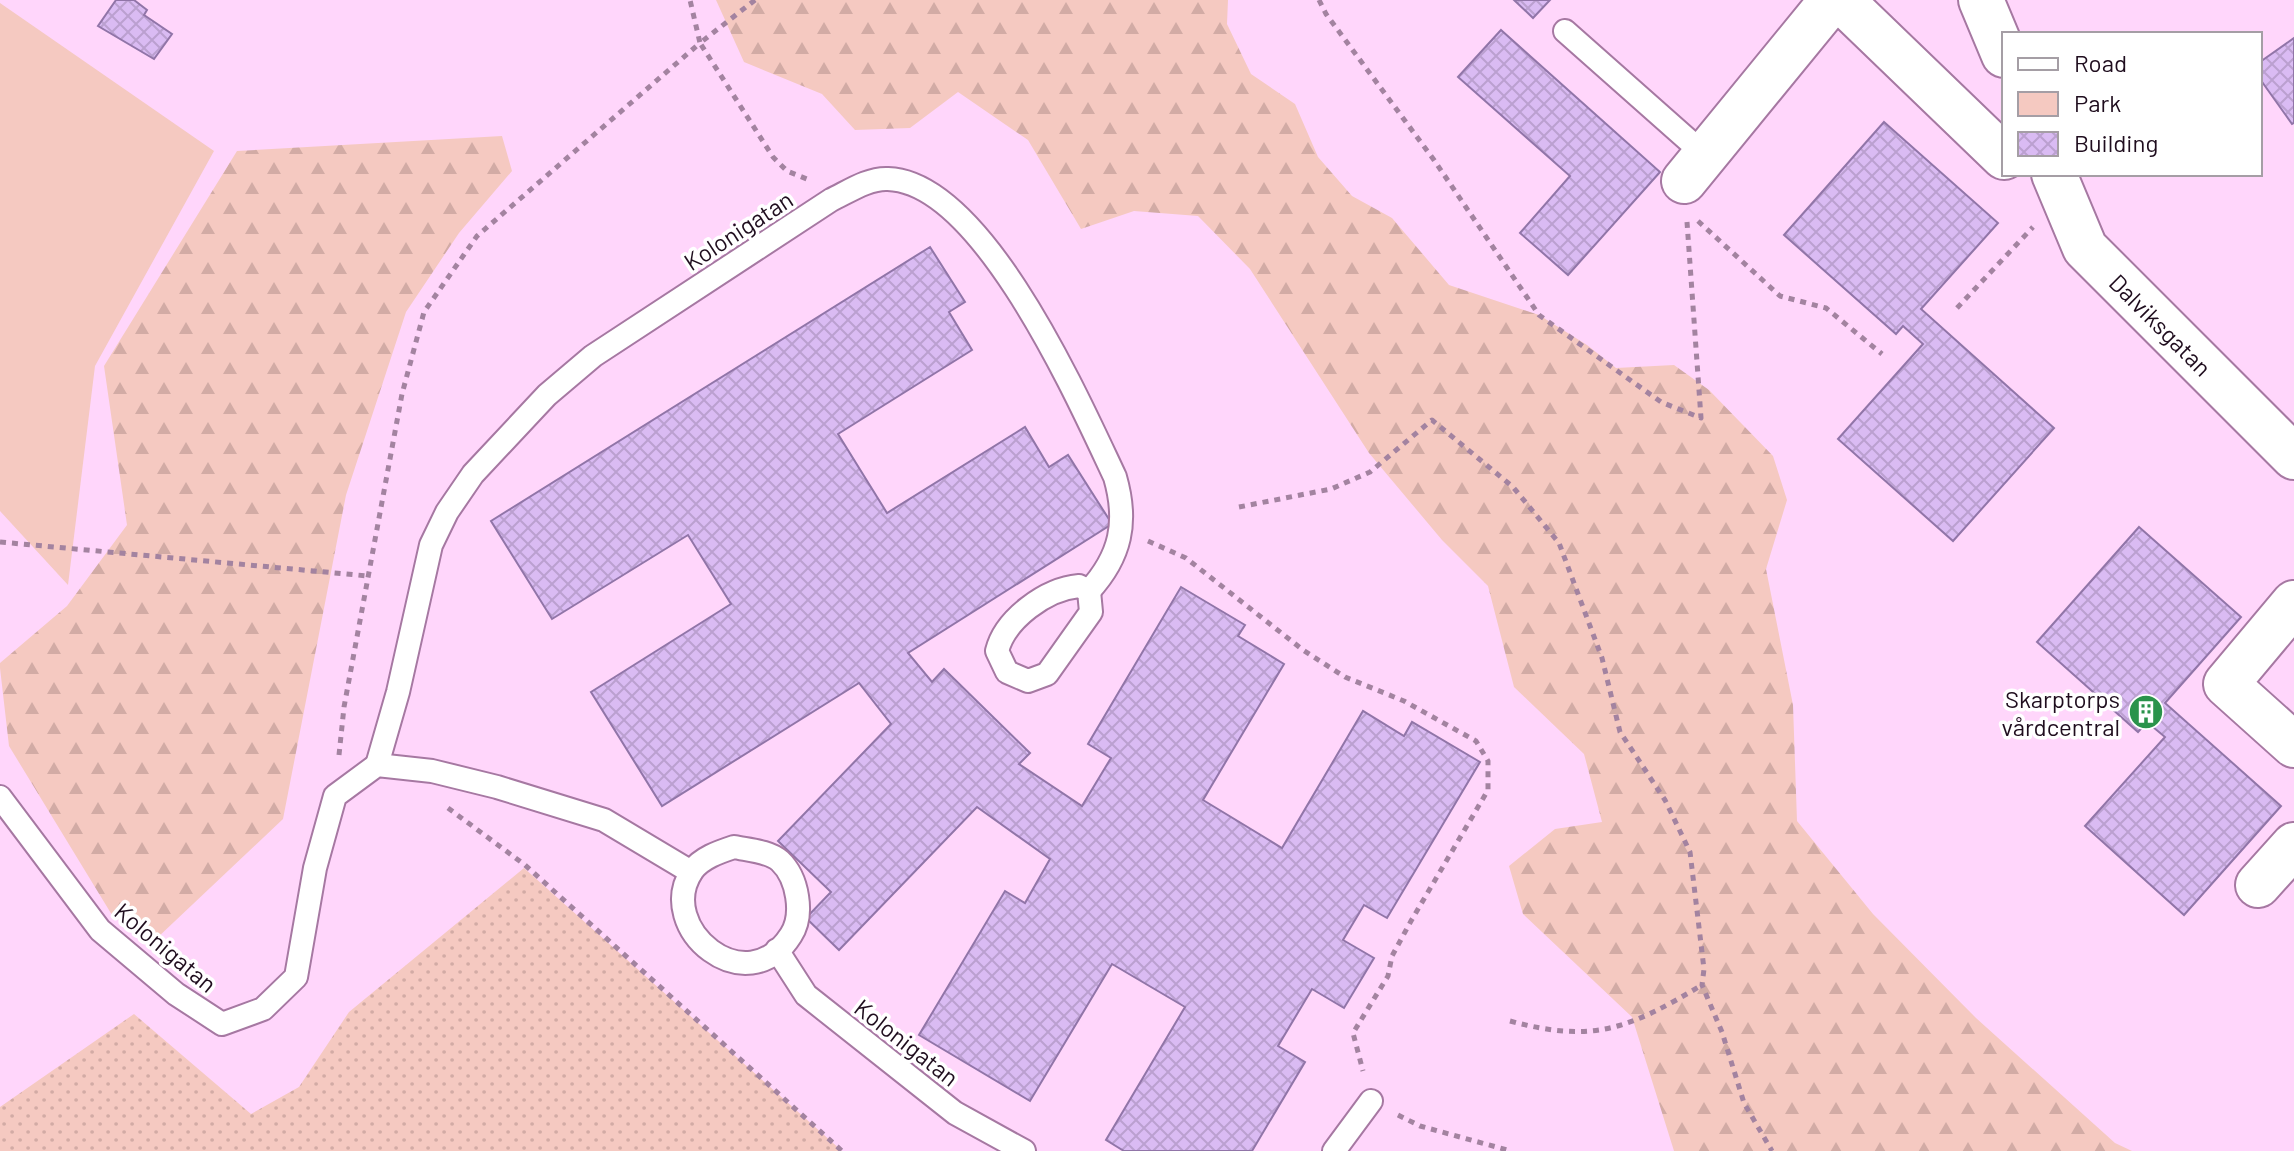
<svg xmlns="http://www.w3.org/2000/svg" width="2294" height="1151" viewBox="0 0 2294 1151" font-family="Barlow,sans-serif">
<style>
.green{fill:url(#green-dots)}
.forest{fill:url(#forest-firs)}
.pitch{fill:#f5c9c1}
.building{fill:url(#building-cross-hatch);stroke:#9175a8;stroke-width:2}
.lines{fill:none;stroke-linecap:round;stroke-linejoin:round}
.service-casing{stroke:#a678a2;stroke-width:26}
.minor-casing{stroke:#a678a2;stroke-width:48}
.path{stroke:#a383a0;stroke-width:5;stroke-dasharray:6 6;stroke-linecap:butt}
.service{stroke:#fff;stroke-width:22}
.minor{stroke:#fff;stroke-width:44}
.labels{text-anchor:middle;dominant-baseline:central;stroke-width:7;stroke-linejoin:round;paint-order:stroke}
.street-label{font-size:24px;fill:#1f0d1e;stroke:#fff}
.poi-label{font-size:24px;fill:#1f0d1e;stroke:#fff;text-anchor:end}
</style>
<defs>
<pattern id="green-dots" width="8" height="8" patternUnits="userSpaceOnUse" patternTransform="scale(2)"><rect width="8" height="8" fill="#f5c9c1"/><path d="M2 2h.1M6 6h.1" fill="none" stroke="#d2aba5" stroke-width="1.8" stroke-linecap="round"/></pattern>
<pattern id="forest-firs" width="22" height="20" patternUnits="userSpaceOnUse" patternTransform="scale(2)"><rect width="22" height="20" fill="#f5c9c1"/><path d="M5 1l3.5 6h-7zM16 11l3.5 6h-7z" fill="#d2aba5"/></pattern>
<pattern id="building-cross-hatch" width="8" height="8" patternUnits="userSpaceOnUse" patternTransform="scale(2)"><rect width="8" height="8" fill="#dabbf3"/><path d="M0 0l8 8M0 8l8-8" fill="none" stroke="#bba0d0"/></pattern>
</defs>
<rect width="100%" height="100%" fill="#ffd6fb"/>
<polygon class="green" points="524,868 842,1151 0,1151 0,1107 134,1014 251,1114 299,1087 349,1012"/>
<g class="forest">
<polygon points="716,0 1228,0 1227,24 1251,74 1295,104 1318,157 1352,196 1392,218 1449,285 1539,315 1587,345 1616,368 1674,365 1709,390 1773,456 1787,500 1766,569 1793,705 1797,821 1873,914 1976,1018 2115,1143 2132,1151 1674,1151 1632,1017 1523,914 1509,866 1555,829 1602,822 1584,754 1514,687 1488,586 1442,540 1369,453 1250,269 1198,216 1134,211 1081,229 1028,140 958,92 910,128 855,130 822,94 744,62"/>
<polygon points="502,136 512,171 459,233 406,312 346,495 283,819 156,939 112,915 9,746 0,668 0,663 67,606 127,525 104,366 237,151"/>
</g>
<polygon class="pitch" points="0,3 214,151 95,366 68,585 0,511"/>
<g class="building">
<polygon points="116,0 134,0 147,10 144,15 172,34 154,59 98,26"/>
<polygon points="1514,0 1550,0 1533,18"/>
<polygon points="1501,30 1660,172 1568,275 1520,233 1570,176 1458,77"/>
<polygon points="2294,38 2294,123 2292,124 2260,79 2260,62"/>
<polygon points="1884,122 1998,223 1921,309 2054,428 1953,541 1838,439 1923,344 1903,326 1896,334 1784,235"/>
<polygon points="930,247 965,302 949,312 972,350 838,434 887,513 1025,427 1049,467 1068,455 1112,524 908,653 932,682 944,669 1030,753 1019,764 1082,806 1111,758 1088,744 1181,587 1245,625 1238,636 1284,664 1203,800 1282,848 1363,711 1404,736 1412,722 1480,762 1387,918 1364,905 1343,940 1374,958 1344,1008 1312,989 1278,1046 1305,1062 1252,1151 1124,1151 1106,1140 1185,1007 1112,964 1030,1101 919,1035 1005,891 1025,903 1050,859 977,807 839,950 806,918 831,892 778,841 891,724 859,683 662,806 591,692 731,604 688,535 552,619 491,521"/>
<polygon points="2139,527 2241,617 2165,703 2281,806 2184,915 2085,826 2165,737 2147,722 2138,732 2037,642"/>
</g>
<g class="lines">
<g class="service-casing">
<g id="service">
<polyline points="1565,31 1705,155"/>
<path d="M1079 586 1089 591 1091 612 1047 674 1028 681 1007 672 997 651C1005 619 1046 589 1079 586Z"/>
<path d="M377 765 398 692 431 545 447 512 473 474 547 395 593 356 831 200C848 192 868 178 888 179 983 182 1079 401 1115 477 1128 522 1121 556 1089 591"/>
<polyline points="0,797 100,930 176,994 222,1024 263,1009 296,977 315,868 335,796 377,765 432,771 497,787 604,820 691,872"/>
<path d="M734 847C748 850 769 851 780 861 798 878 804 915 791 935 747 1005 654 928 692 871 701 858 719 852 734 847Z"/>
<polyline points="777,950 806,995 955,1113 1024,1151"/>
<polyline points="1334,1151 1371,1101"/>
</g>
</g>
<g class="minor-casing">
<g id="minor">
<polyline points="1841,0 2004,157"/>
<polyline points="1981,0 2004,55"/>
<path id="s1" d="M2054 174 2085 248 2294 457"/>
<polyline points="1684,181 1832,0"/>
<polyline points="2294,603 2226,684 2294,745"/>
<polyline points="2258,885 2294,845"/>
</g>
</g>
<g class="path">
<polyline points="755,0 700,43 773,157 787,171 807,179"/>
<polyline points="1319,0 1326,14 1434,160 1539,315 1661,402 1701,418 1687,222"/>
<polyline points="1698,221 1780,296 1826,308 1882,354"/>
<polyline points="1957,308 2033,227"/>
<polyline points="1239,507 1331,489 1370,472 1432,420 1513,487 1559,543 1602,658 1620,732 1665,800 1690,852 1704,969 1702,985 1722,1032 1744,1103 1772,1151"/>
<polyline points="1148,541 1186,558 1303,650 1345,677 1404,701 1476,741 1488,761 1488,790 1411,921 1392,956 1388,976 1353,1033 1363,1071"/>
<polyline points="0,542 368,576"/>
<polyline points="339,755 344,707 402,394 424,312 477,236 700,43 690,0"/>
<polyline points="448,808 525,865 842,1151"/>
<path d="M1510 1021C1594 1044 1630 1028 1702 985"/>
<polyline points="1398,1115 1420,1126 1511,1151"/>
</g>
<use href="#service" class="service"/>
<use href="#minor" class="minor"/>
</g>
<defs>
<g id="building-disc" transform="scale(1.8)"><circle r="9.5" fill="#2a934b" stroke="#fff"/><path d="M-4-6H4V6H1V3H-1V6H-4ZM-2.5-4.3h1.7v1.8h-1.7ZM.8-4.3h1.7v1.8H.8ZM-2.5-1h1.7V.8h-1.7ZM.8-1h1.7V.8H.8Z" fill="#fff"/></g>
</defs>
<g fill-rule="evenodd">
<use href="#building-disc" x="2146" y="712"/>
</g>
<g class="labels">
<g class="street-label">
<text transform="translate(738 230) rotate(-33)">Kolonigatan</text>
<text stroke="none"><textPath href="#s1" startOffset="188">Dalviksgatan</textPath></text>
<text transform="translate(166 947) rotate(40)">Kolonigatan</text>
<text transform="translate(907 1042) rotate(38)">Kolonigatan</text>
</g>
<g class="poi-label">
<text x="2120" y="698">Skarptorps<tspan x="2120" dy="28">vårdcentral</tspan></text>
</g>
</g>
<rect x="2002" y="32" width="260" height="144" fill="#ffffff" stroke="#a59ea5" stroke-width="2"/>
<rect x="2018" y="58" width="40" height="12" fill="#ffffff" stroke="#a59ea5" stroke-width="2"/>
<text x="2074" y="72" font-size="24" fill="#1f0d1e">Road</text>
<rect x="2018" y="92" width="40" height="24" fill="#f5c9c1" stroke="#a59ea5" stroke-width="2"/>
<text x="2074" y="112" font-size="24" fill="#1f0d1e">Park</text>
<rect x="2018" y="132" width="40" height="24" fill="url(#building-cross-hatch)" stroke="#a59ea5" stroke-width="2"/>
<text x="2074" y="152" font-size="24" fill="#1f0d1e">Building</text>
</svg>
